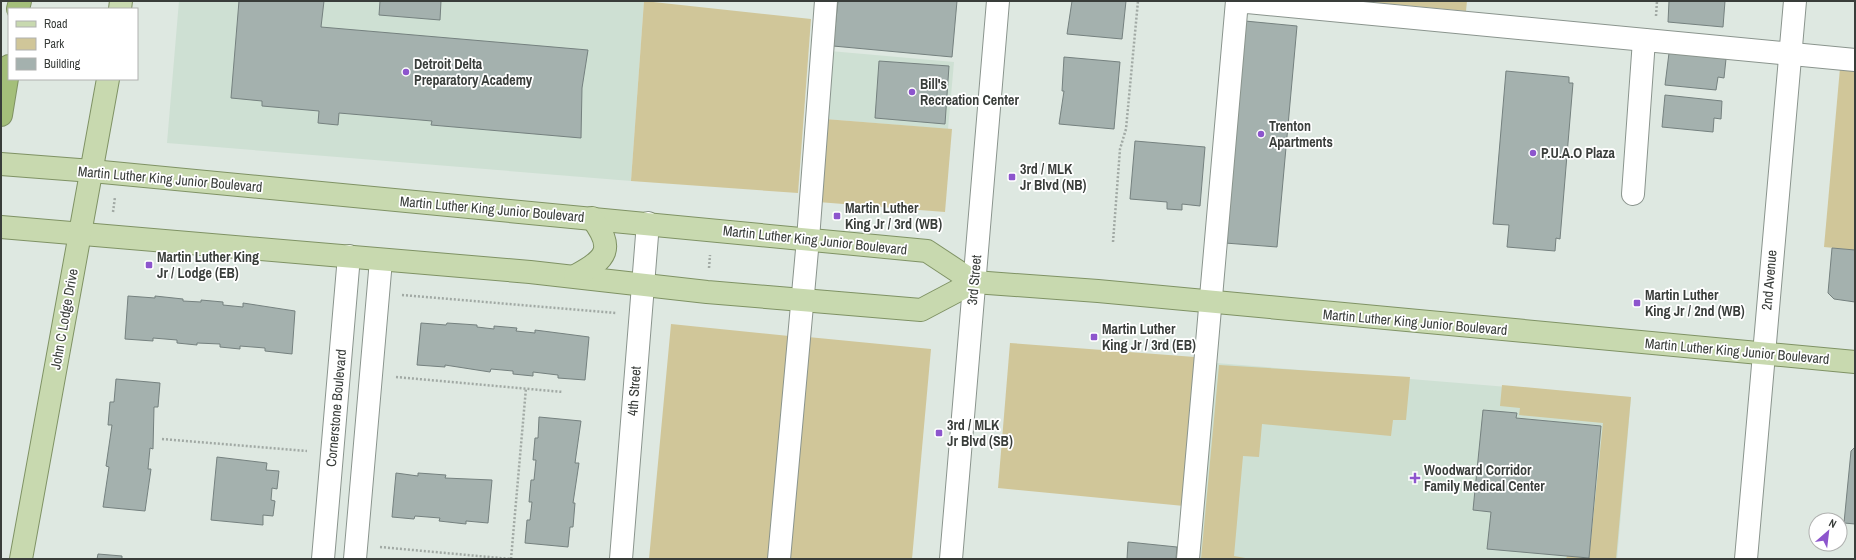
<svg xmlns="http://www.w3.org/2000/svg" width="1856" height="560" viewBox="0 0 1856 560" font-family="'Archivo Narrow',sans-serif">
<style>
.built{fill:#cee0d3}
.green{fill:#d0c699}
.building{fill:#a4b1ae;stroke:#75817f}
.lines{fill:none;stroke-linecap:round;stroke-linejoin:round}
.minor-casing{stroke:#8a948d;stroke-width:24}
.major-casing{stroke:#7f9264;stroke-width:24}
.highway-casing{stroke:#7f9264;stroke-width:24}
.path{stroke:#a1a9a4;stroke-width:2.5;stroke-dasharray:2 2;stroke-linecap:butt}
.minor{stroke:#fff;stroke-width:22}
.major{stroke:#c8d9af;stroke-width:22}
.highway{stroke:#a4bf7a;stroke-width:22}
.poi-dot{fill:#8d55cd;stroke:#fff;stroke-width:1.5}
.labels{text-anchor:middle;dominant-baseline:central;stroke-width:3.5;stroke-linejoin:round;paint-order:stroke}
.poi-label{font-size:14px;font-weight:bold;fill:#393d3a;stroke:#fff;text-anchor:start}
.street-label{font-size:14px;fill:#393d3a;stroke:#fff}
</style>
<rect width="100%" height="100%" fill="#dee8e1"/>
<g class="built">
<polygon points="179,1 644,1 631,181 167,143"/>
<polygon points="830,51 954,62 948,129 825,119"/>
<polygon points="1216,363 1631,397 1617,559 1199,559"/>
</g>
<g class="green">
<polygon points="644,1 811,19 798,193 631,181"/>
<polygon points="1359,1 1467,1 1466,11"/>
<polygon points="1840,68 1855,69 1855,250 1824,247"/>
<polygon points="825,119 952,129 945,212 818,202"/>
<polygon points="671,324 789,336 768,559 649,559"/>
<polygon points="808,337 931,349 912,559 784,559"/>
<polygon points="1010,343 1195,357 1184,506 998,488"/>
<polygon points="1219,365 1410,377 1406,420 1393,420 1391,436 1262,424 1259,457 1243,456 1234,556 1251,559 1201,559"/>
<polygon points="1502,385 1631,397 1616,559 1566,559 1567,556 1589,558 1603,423 1519,415 1520,408 1500,406"/>
</g>
<g class="building">
<polygon points="239,1 324,1 321,27 588,50 582,88 581,138 431,125 432,121 339,113 338,125 318,123 319,111 262,106 262,101 231,98"/>
<polygon points="380,1 441,1 440,20 379,15"/>
<polygon points="838,1 957,1 952,57 833,46"/>
<polygon points="1072,1 1126,1 1122,39 1067,34"/>
<polygon points="1669,1 1725,1 1723,27 1668,22"/>
<polygon points="1245,21 1297,26 1277,247 1225,243"/>
<polygon points="1669,53 1726,59 1724,78 1718,77 1716,90 1665,85"/>
<polygon points="1064,57 1120,62 1114,129 1059,124 1064,91 1062,91"/>
<polygon points="879,61 949,66 945,124 875,118"/>
<polygon points="1506,71 1569,77 1569,83 1573,83 1560,239 1556,238 1555,251 1507,247 1509,225 1493,224"/>
<polygon points="1665,95 1722,101 1721,119 1714,118 1713,132 1662,127"/>
<polygon points="1135,141 1205,147 1200,206 1182,204 1182,210 1167,209 1167,202 1130,199"/>
<polygon points="1832,248 1855,250 1855,302 1834,299 1828,293"/>
<polygon points="128,296 155,298 155,296 183,299 183,301 201,302 201,300 223,302 223,305 243,307 243,303 295,311 292,354 265,351 265,348 240,346 240,349 220,347 220,344 197,343 197,345 177,343 177,340 153,338 153,341 125,339"/>
<polygon points="421,323 446,325 447,323 477,325 477,327 494,329 494,326 517,328 516,331 535,333 535,330 589,337 585,380 558,378 558,375 533,372 533,376 513,374 513,371 491,369 490,372 445,365 445,367 417,365"/>
<polygon points="116,379 160,383 158,407 154,407 153,449 150,448 148,469 151,469 145,511 103,507 109,467 106,466 112,425 108,425 110,402 114,402"/>
<polygon points="1483,410 1517,413 1516,418 1601,426 1589,558 1487,549 1491,512 1473,510"/>
<polygon points="539,417 581,421 575,463 579,463 573,503 575,503 573,527 570,527 568,547 525,543 527,520 530,520 532,502 529,502 531,480 534,480 536,460 533,460 535,438 538,438"/>
<polygon points="1855,447 1855,524 1844,523 1851,451"/>
<polygon points="217,457 267,463 266,470 279,471 277,489 272,488 271,500 275,501 273,516 263,515 263,525 211,520"/>
<polygon points="396,473 418,476 418,473 446,475 445,478 492,480 488,523 466,521 466,524 439,521 440,518 415,516 414,519 392,517"/>
<polygon points="1128,542 1177,547 1176,559 1127,559"/>
<polygon points="98,554 122,556 122,559 97,559"/>
</g>
<g class="lines">
<g class="minor-casing">
<g id="minor">
<polyline points="1633,194 1644,40"/>
<polyline points="323,559 349,256"/>
<polyline points="355,559 381,260"/>
<polyline points="621,559 648,223"/>
<polyline points="779,559 808,239 826,1"/>
<polyline points="951,559 998,1"/>
<polyline points="1188,559 1237,1 1855,60"/>
<polyline points="1746,559 1795,1"/>
</g>
</g>
<g class="major-casing">
<g id="major">
<polyline points="120,9 121,1"/>
<polyline points="1,164 92,171 927,251 974,282 1098,291 1855,362"/>
<polyline points="1,227 530,272 707,292 921,310 974,282"/>
<path d="M575 276C607 259 615 249 592 218"/>
<polyline points="21,559 108,79"/>
</g>
</g>
<g class="highway-casing">
<g id="highway">
<polyline points="18,9 20,1"/>
<polyline points="1,115 9,66"/>
</g>
</g>
<g class="path">
<polyline points="1656,16 1657,1"/>
<polyline points="113,212 115,197"/>
<polyline points="1113,242 1120,149 1126,129 1138,1"/>
<polyline points="709,268 710,255"/>
<polyline points="402,295 616,313"/>
<polyline points="396,377 563,392"/>
<polyline points="162,439 307,451"/>
<polyline points="380,547 511,559"/>
<polyline points="511,559 526,388"/>
</g>
<use href="#minor" class="minor"/>
<use href="#major" class="major"/>
<use href="#highway" class="highway"/>
</g>
<g class="poi-dot">
<circle cx="406" cy="72" r="4"/>
<circle cx="912" cy="92" r="4"/>
<circle cx="1261" cy="134" r="4"/>
<circle cx="1533" cy="153" r="4"/>
<rect x="1008" y="173" width="8" height="8" rx="2"/>
<rect x="833" y="212" width="8" height="8" rx="2"/>
<rect x="145" y="261" width="8" height="8" rx="2"/>
<rect x="1633" y="299" width="8" height="8" rx="2"/>
<rect x="1090" y="333" width="8" height="8" rx="2"/>
<rect x="935" y="429" width="8" height="8" rx="2"/>
<path d="M1413 472h4v4h4v4h-4v4h-4v-4h-4v-4h4z"/>
</g>
<g class="labels">
<g class="poi-label">
<text x="414" y="64">Detroit Delta<tspan x="414" dy="16">Preparatory Academy</tspan></text>
<text x="920" y="84">Bill's<tspan x="920" dy="16">Recreation Center</tspan></text>
<text x="1269" y="126">Trenton<tspan x="1269" dy="16">Apartments</tspan></text>
<text x="1541" y="153">P.U.A.O Plaza</text>
<text x="1020" y="169">3rd / MLK<tspan x="1020" dy="16">Jr Blvd (NB)</tspan></text>
<text x="845" y="208">Martin Luther<tspan x="845" dy="16">King Jr / 3rd (WB)</tspan></text>
<text x="157" y="257">Martin Luther King<tspan x="157" dy="16">Jr / Lodge (EB)</tspan></text>
<text x="1645" y="295">Martin Luther<tspan x="1645" dy="16">King Jr / 2nd (WB)</tspan></text>
<text x="1102" y="329">Martin Luther<tspan x="1102" dy="16">King Jr / 3rd (EB)</tspan></text>
<text x="947" y="425">3rd / MLK<tspan x="947" dy="16">Jr Blvd (SB)</tspan></text>
<text x="1424" y="470">Woodward Corridor<tspan x="1424" dy="16">Family Medical Center</tspan></text>
</g>
<g class="street-label">
<text transform="translate(170 179) rotate(5)">Martin Luther King Junior Boulevard</text>
<text transform="translate(492 209) rotate(5)">Martin Luther King Junior Boulevard</text>
<text transform="translate(815 240) rotate(6)">Martin Luther King Junior Boulevard</text>
<text transform="translate(974 280) rotate(-85)">3rd Street</text>
<text transform="translate(1769 280) rotate(-85)">2nd Avenue</text>
<text transform="translate(64 319) rotate(-80)">John C Lodge Drive</text>
<text transform="translate(1415 322) rotate(5)">Martin Luther King Junior Boulevard</text>
<text transform="translate(1737 351) rotate(5)">Martin Luther King Junior Boulevard</text>
<text transform="translate(634 391) rotate(-86)">4th Street</text>
<text transform="translate(336 408) rotate(-85)">Cornerstone Boulevard</text>
</g>
</g>
<rect width="1856" height="560" fill="none" stroke="#393d3a" stroke-width="4"/>
<rect x="8" y="8" width="130" height="72" fill="#ffffff" stroke="#b0b1b0"/>
<rect x="16" y="21" width="20" height="6" fill="#c8d9af" stroke="#b0b1b0"/>
<text x="44" y="28" font-size="12" fill="#393d3a">Road</text>
<rect x="16" y="38" width="20" height="12" fill="#d0c699" stroke="#b0b1b0"/>
<text x="44" y="48" font-size="12" fill="#393d3a">Park</text>
<rect x="16" y="58" width="20" height="12" fill="#a4b1ae" stroke="#b0b1b0"/>
<text x="44" y="68" font-size="12" fill="#393d3a">Building</text>
<g transform="translate(1828 532) rotate(28)"><circle r="19" fill="#ffffff" stroke="#b0b1b0"/>
<path d="M0-3L7 15L0 10L-7 15Z" fill="#8d55cd"/>
<text y="-6" font-size="11" font-weight="bold" text-anchor="middle" fill="#393d3a">N</text>
</g>
</svg>
